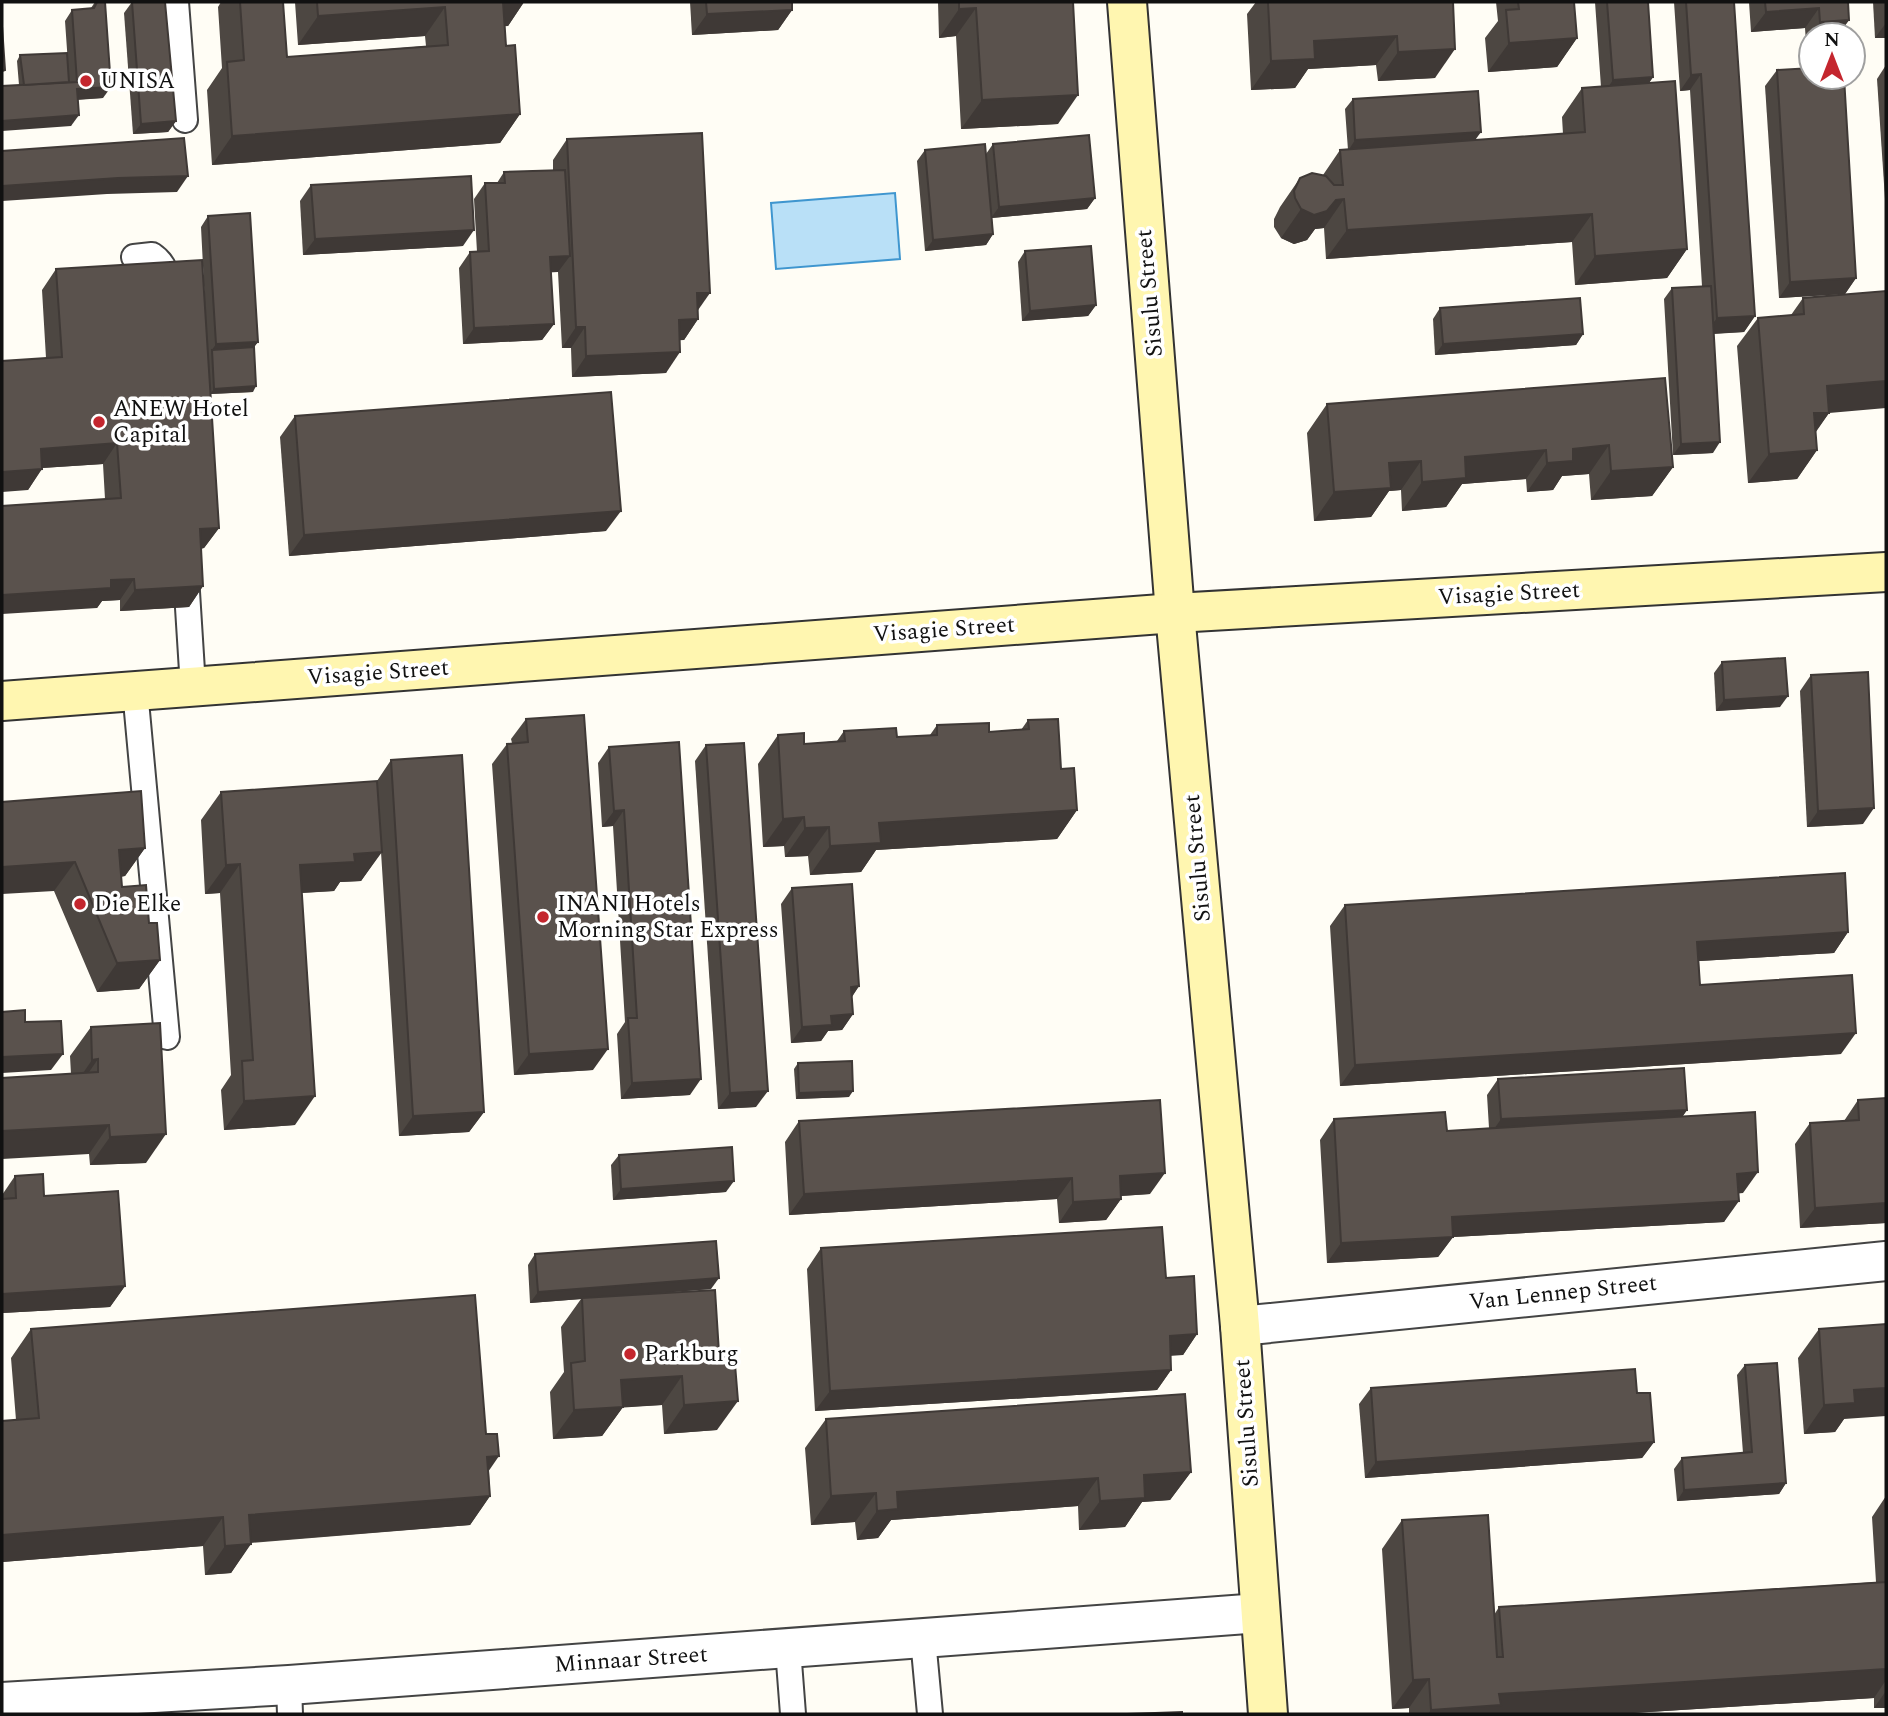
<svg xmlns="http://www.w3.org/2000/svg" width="1888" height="1716" viewBox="0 0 1888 1716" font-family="Spectral,serif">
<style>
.water{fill:#b9e0f7;stroke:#3f96cf;stroke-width:2}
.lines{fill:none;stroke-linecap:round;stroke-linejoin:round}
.lane-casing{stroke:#444;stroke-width:28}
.street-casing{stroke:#444;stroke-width:42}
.secondary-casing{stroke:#333;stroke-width:42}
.lane{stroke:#fff;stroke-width:24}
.street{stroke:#fff;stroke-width:38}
.secondary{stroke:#fff6b0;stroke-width:38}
.wall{fill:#4d4742}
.shaded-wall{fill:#3f3936}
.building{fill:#5a524d;stroke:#3f3936;stroke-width:2}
.poi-dot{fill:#c4262e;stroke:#fff;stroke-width:2.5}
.labels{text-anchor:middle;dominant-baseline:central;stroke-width:7;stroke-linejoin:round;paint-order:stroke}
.poi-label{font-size:23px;fill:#111;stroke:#fff;text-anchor:start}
.street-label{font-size:23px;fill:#111;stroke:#fff}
</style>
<rect width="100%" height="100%" fill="#fffdf5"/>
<polygon class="water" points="895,193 900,259 776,269 771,203"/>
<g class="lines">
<g class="lane-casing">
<g id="lane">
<polyline points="176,2 185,120"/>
<path d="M134 257 152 255C168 266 166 277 167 295"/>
<polyline points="186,576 193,687"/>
<polyline points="135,690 167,1037"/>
<polyline points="923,1639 930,1714"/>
<polyline points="788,1649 793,1714"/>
<polyline points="289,1685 290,1714"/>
</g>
</g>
<g class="street-casing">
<g id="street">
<polyline points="1240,1326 1886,1261"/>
<polyline points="2,1702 289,1685 1260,1613"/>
</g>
</g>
<g class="secondary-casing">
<g id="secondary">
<polyline points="1127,2 1175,613 1240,1326 1268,1714"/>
<polyline points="2,701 1175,613 1886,572"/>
</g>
</g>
<use href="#lane" class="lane"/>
<use href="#street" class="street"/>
<use href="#secondary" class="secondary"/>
</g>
<g class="wall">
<polygon points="95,2 105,2 103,98 77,100 71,126 19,85 17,61 20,55 68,64 65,21 72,10 91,8"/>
<polygon points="132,2 176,121 168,132 133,134 124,13"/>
<polygon points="221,2 283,2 287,57 426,46 425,36 298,45 295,2 524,2 508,26 505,26 506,46 520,114 500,143 212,165 207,90 222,68 218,7"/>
<polygon points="690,2 792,2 792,10 778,30 692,35"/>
<polygon points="938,2 1073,2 1058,124 961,129 956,36 939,38"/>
<polygon points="1256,2 1453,2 1435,78 1378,81 1376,65 1308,69 1295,88 1251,90 1247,14"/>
<polygon points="1496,2 1574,2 1577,38 1557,67 1488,72 1485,38 1498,21"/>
<polygon points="1595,2 1648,2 1653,77 1649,83 1687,249 1667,278 1575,285 1572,242 1326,259 1324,228 1315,229 1307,240 1294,244 1281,238 1274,227 1274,219 1280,207 1300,178 1323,175 1340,150 1348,150 1345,109 1353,99 1475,140 1563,134 1562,117 1582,88 1601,87"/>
<polygon points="1674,2 1734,2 1755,316 1744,332 1714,334 1713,453 1673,455 1664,299 1672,288 1702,286 1690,90 1680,91"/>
<polygon points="1749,2 1848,2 1849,20 1838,35 1811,35 1811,42 1806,43 1805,28 1751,32"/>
<polygon points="1873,2 1886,2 1886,38 1875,38"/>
<polygon points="1886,65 1886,214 1877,79"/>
<polygon points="1777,70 1856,278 1845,294 1779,298 1765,86"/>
<polygon points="567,139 698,311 698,319 684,340 680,340 666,373 572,377 571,348 562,348 558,272 551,272 554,324 542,340 463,344 459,268 470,252 477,252 474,199 485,183 497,183 504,172 553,170 553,160"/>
<polygon points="993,144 1095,198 1087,209 992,218 993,234 986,245 925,251 917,161 925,150 986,154"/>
<polygon points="311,185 463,246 303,255 300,201"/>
<polygon points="208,216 258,342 254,347 253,392 210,394 219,528 204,548 201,549 203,586 189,607 120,611 120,600 102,601 97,608 105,499 103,464 42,468 28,490 46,358 42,290 56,269 208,363 201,227"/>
<polygon points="1025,251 1096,305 1088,316 1022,321 1018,262"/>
<polygon points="1803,298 1829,413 1815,432 1817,450 1797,479 1748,483 1737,346 1758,318 1791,315"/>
<polygon points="1440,308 1583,334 1576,345 1435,355 1433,319"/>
<polygon points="1665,378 1673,467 1652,496 1591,500 1589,474 1562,476 1553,490 1527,492 1526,479 1462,484 1446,507 1402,511 1401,490 1389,491 1371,517 1314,521 1307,433 1327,404"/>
<polygon points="295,416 606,531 289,556 280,437"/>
<polygon points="1722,662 1780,707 1716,711 1714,673"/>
<polygon points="1811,675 1863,824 1807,827 1800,691"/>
<polygon points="526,719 593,1070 514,1075 492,764 507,744 512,743 511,739"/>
<polygon points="1028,720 1061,769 1077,810 1057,839 876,850 861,872 810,875 808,856 785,857 784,846 763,847 758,764 778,735 804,744 837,741 844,731 897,737 930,735 937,725 989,732 1021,730"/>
<polygon points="706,745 756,1107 718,1109 695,761"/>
<polygon points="609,747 690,1095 621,1099 617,1034 625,1022 613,826 602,827 598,763"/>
<polygon points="391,760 484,1112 469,1132 399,1136 381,852 361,881 340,882 334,891 302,893 295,1125 224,1130 221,1090 231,1075 220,893 205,894 201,820 221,792 377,781"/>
<polygon points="2,802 145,848 125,876 121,877 122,887 149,923 160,960 139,989 97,992 54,891"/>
<polygon points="792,888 859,986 852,997 853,1014 842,1030 828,1031 821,1041 791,1043 781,904"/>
<polygon points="1345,905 1848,932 1834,953 1699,961 1700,985 1841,1054 1340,1086 1330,926"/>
<polygon points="91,1027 146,1163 90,1165 89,1154 71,1074 70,1056"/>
<polygon points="798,1063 849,1097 796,1099 794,1069"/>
<polygon points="1498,1079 1687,1110 1682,1117 1743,1193 1738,1193 1724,1222 1453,1237 1438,1257 1327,1263 1320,1140 1334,1119 1447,1131 1489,1128 1487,1095"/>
<polygon points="1858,1100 1886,1223 1800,1228 1795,1144 1810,1123 1844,1121"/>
<polygon points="799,1121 1150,1194 1121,1196 1121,1199 1106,1220 1059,1223 1057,1199 789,1215 785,1142"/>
<polygon points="619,1155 726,1192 613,1200 611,1165"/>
<polygon points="15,1176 125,1286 110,1307 2,1313 2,1195"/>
<polygon points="821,1248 1166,1278 1197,1334 1183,1355 1171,1355 1171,1370 1157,1390 815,1411 807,1269"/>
<polygon points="535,1254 711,1289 636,1295 717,1430 664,1434 662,1405 623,1407 602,1436 553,1439 550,1392 564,1372 561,1327 581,1299 530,1303 528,1265"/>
<polygon points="31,1329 489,1471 490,1496 470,1525 251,1543 231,1573 205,1575 203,1546 2,1562 2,1421 16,1420 11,1358"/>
<polygon points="1819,1329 1844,1419 1835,1432 1804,1434 1798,1358"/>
<polygon points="1745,1365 1786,1483 1779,1494 1677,1501 1674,1469 1682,1458 1743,1453 1737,1375"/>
<polygon points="1371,1388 1654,1442 1642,1458 1365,1478 1359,1404"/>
<polygon points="826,1419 1191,1472 1170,1500 1142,1502 1125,1527 1079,1530 1078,1506 891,1520 878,1538 857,1540 855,1522 811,1525 805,1448"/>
<polygon points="1886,1496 1886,1708 1874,1708 1874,1698 1617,1714 1409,1714 1409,1708 1392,1709 1382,1549 1402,1520 1494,1615 1499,1607 1876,1582 1872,1517"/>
</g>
<g class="shaded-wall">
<polygon points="501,2 524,2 508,26 482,28"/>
<polygon points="445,7 425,36 298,45 318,16"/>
<polygon points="976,8 956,36 939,38 959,9"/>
<polygon points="1819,8 1805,28 1751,32 1766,12"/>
<polygon points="792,10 778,30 692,35 707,14"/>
<polygon points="1849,20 1838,35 1811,35 1820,22"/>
<polygon points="1886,23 1886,38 1875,38"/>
<polygon points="1811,35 1811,42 1806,43"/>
<polygon points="1397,36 1376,65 1308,69 1295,88 1251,90 1271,61 1314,41"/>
<polygon points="1577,38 1557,67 1488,72 1509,43"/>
<polygon points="1455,49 1435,78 1378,81 1398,52"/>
<polygon points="1701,74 1690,90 1680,91 1691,75"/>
<polygon points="1653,77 1642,93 1602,96 1613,80"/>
<polygon points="111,87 103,98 69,100 77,89"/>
<polygon points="1078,95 1058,124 961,129 982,100"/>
<polygon points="520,114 500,143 212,165 232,136"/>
<polygon points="79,115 71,126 2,131 2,121"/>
<polygon points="176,121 168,132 133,134 141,124"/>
<polygon points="1481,132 1473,143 1348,151 1355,140"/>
<polygon points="188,176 177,192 107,194 2,201 2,186 118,178"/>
<polygon points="1095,198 1087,209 991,218 999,207"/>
<polygon points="1344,199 1324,228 1315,229 1307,240 1294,244 1281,238 1301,209 1336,200"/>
<polygon points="1592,214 1572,242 1326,259 1347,230"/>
<polygon points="474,230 463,246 303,255 315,239"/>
<polygon points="993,234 986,245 925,251 933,240"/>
<polygon points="1687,249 1667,278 1575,285 1595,256"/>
<polygon points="570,256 558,272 539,273 550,257"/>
<polygon points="1856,278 1845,294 1779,298 1790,282"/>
<polygon points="697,293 710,293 696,313"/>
<polygon points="1096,305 1088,316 1022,321 1030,311"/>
<polygon points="1755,316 1744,332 1705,334 1717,318"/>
<polygon points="698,319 684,340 665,341 679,320"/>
<polygon points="554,324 542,340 463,344 474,328"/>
<polygon points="576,327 585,327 571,348 562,348"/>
<polygon points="1583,334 1576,345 1435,355 1443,344"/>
<polygon points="258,342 250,352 212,350 216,344"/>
<polygon points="680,352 666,373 572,377 586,356"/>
<polygon points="1886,381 1886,408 1829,413 1809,442 1794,442 1827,386"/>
<polygon points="256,386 253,392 210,394 214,389"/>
<polygon points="1720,442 1713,453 1673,455 1681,444"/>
<polygon points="117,443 103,464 26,469 41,449"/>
<polygon points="1609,445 1589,474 1562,476 1553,490 1527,492 1547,463 1573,449"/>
<polygon points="1546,450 1526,479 1462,484 1446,507 1402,511 1422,482 1465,457"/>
<polygon points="1817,450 1797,479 1748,483 1769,454"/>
<polygon points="1421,461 1401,490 1389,491 1371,517 1314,521 1334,492 1389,463"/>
<polygon points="1673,467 1652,496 1591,500 1611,471"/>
<polygon points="42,469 28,490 2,492 2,472"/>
<polygon points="621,511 606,531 289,556 304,535"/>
<polygon points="219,528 204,548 185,550 200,529"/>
<polygon points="134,579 120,600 102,601 97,608 2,614 2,595 111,580"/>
<polygon points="203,586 189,607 120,611 135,590"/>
<polygon points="1788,696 1780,707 1716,711 1724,700"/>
<polygon points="1874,808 1863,824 1807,827 1818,811"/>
<polygon points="624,810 613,826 602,827 614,811"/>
<polygon points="1077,810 1057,839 876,850 861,872 810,875 830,846 879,823"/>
<polygon points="804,817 784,846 763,847 783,819"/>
<polygon points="829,827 808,856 785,857 805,828"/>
<polygon points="145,848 125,876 99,878 119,850"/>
<polygon points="382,852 361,881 340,882 334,891 280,894 300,865 354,854"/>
<polygon points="75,862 54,891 2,894 2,867"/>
<polygon points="240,864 220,893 205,894 226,865"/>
<polygon points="1848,932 1834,953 1683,962 1697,942"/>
<polygon points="160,960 139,989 97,992 117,963"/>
<polygon points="859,986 848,1002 851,987"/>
<polygon points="853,1014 842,1030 828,1031 821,1041 791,1043 802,1027 831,1016"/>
<polygon points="1856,1033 1841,1054 1340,1086 1355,1065"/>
<polygon points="608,1049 593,1070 514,1075 529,1054"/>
<polygon points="63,1054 51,1070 2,1073 2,1057"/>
<polygon points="98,1059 78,1088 72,1089 92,1060"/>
<polygon points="701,1079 690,1095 621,1099 632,1083"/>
<polygon points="768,1091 756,1107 718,1109 730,1093"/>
<polygon points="853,1091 849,1097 796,1099 799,1093"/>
<polygon points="315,1096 295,1125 224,1130 244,1101"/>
<polygon points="1687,1110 1676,1126 1490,1135 1501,1119"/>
<polygon points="484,1112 469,1132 399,1136 413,1116"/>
<polygon points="109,1125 89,1154 2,1159 2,1131"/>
<polygon points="166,1134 146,1163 90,1165 110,1137"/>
<polygon points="1758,1172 1743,1193 1723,1195 1737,1174"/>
<polygon points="1165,1173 1150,1194 1105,1197 1120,1176"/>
<polygon points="1072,1178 1057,1199 789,1215 804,1194"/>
<polygon points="734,1181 726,1192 613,1200 621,1189"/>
<polygon points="1121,1199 1106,1220 1059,1223 1073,1202"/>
<polygon points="1739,1201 1724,1222 1453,1237 1438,1257 1327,1263 1341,1243 1452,1217"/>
<polygon points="1886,1203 1886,1223 1800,1228 1815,1208"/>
<polygon points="719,1278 711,1289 530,1303 538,1292"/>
<polygon points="125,1286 110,1307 2,1313 2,1294"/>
<polygon points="1197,1334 1183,1355 1155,1357 1170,1336"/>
<polygon points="1171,1370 1157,1390 815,1411 830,1391"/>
<polygon points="682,1376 662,1405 601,1409 623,1407 602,1436 553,1439 574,1410 621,1380"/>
<polygon points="1886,1388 1886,1416 1844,1419 1835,1432 1804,1434 1824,1405 1854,1390"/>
<polygon points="738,1401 717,1430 664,1434 684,1405"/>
<polygon points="1654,1442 1642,1458 1365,1478 1376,1462"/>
<polygon points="499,1456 479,1485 487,1457"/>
<polygon points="1191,1472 1170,1500 1142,1502 1125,1527 1079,1530 1100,1501 1144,1475"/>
<polygon points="1098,1478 1078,1506 891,1520 878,1538 857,1540 877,1511 897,1492"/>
<polygon points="1786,1483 1779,1494 1677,1501 1684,1490"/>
<polygon points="876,1493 855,1522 811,1525 831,1496"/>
<polygon points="490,1496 470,1525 229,1544 249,1515"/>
<polygon points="223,1517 203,1546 2,1562 2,1535"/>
<polygon points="251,1544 231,1573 205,1575 225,1546"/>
<polygon points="1886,1669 1886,1680 1874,1698 1617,1714 1428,1714 1431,1710 1499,1694"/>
<polygon points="1429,1679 1409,1708 1392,1709 1413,1680"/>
<polygon points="1886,1691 1886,1708 1874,1708"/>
</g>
<g class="building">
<polygon points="97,2 105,2 111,87 77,89 79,115 2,121 2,86 77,82 72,10 94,8"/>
<polygon points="132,2 165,2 176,121 141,124"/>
<polygon points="240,2 283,2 287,57 448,45 445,7 318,16 317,2 503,2 506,46 515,45 520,114 232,136 227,62 244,60"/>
<polygon points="706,2 792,2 792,10 707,14"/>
<polygon points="959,2 1073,2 1078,95 982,100 976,8 959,9"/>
<polygon points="1268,2 1453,2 1455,49 1398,52 1397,36 1314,41 1315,59 1271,61"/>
<polygon points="1518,2 1574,2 1577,38 1509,43 1506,10 1519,9"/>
<polygon points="1607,2 1648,2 1653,77 1613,80"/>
<polygon points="1686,2 1734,2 1755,316 1717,318 1701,74 1691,75"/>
<polygon points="1765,2 1848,2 1849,20 1820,22 1819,8 1766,12"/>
<polygon points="2,26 5,70 2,71"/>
<polygon points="67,53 69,82 24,85 20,55"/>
<polygon points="1811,68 1811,77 1844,77 1856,278 1790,282 1777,70"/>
<polygon points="1675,81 1687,249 1595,256 1592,214 1347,230 1344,199 1336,200 1327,211 1314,215 1301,209 1295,198 1294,191 1300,178 1312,173 1326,176 1334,185 1343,185 1340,150 1585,132 1582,88"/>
<polygon points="1478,91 1481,132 1355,140 1353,99"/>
<polygon points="702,133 710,293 697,293 698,319 679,320 680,352 586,356 585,327 576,327 567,139"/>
<polygon points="1089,135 1095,198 999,207 993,144"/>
<polygon points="184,138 188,176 118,178 2,186 2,151"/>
<polygon points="985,144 993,234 933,240 925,150"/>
<polygon points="565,170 570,256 550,257 554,324 474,328 470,252 489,251 485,183 505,183 504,172"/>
<polygon points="471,176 474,230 315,239 311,185"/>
<polygon points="250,213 258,342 216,344 208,216"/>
<polygon points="1091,246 1096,305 1030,311 1025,251"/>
<polygon points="202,260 219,528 200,529 203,586 135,590 134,579 111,580 111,588 2,595 2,506 121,498 117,443 41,449 42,469 2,472 2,361 62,357 56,269"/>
<polygon points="1711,286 1720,442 1681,444 1672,288"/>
<polygon points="1886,291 1886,381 1827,386 1829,413 1814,413 1817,450 1769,454 1758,318 1804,314 1803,298"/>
<polygon points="1580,298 1583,334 1443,344 1440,308"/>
<polygon points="254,347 256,386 214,389 212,350"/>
<polygon points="1665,378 1673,467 1611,471 1609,445 1573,449 1573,461 1547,463 1546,450 1465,457 1466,478 1422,482 1421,461 1389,463 1391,488 1334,492 1327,404"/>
<polygon points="611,392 621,511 304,535 295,416"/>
<polygon points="1785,658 1788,696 1724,700 1722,662"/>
<polygon points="1868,672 1874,808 1818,811 1811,675"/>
<polygon points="584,715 608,1049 529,1054 507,744 528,742 526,719"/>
<polygon points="1058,719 1061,769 1074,768 1077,810 879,823 881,843 830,846 829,827 805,828 804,817 783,819 778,735 804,733 804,744 845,741 844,731 896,728 897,737 937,735 937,725 989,723 989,732 1029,729 1028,720"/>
<polygon points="679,742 701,1079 632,1083 628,1018 637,1018 624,810 614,811 609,747"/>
<polygon points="744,743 768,1091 730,1093 706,745"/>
<polygon points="462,755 484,1112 413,1116 391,760"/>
<polygon points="377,781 382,852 354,854 355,862 300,865 315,1096 244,1101 242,1061 253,1060 240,864 226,865 221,792"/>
<polygon points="141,791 145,848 119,850 122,887 146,885 149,923 157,923 160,960 117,963 75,862 2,867 2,802"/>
<polygon points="1845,873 1848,932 1697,942 1700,985 1852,975 1856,1033 1355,1065 1345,905"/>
<polygon points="852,884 859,986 851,987 853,1014 831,1016 832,1025 802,1027 792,888"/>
<polygon points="25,1010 25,1022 61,1021 63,1054 2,1057 2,1012"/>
<polygon points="160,1023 166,1134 110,1137 109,1125 2,1131 2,1078 98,1072 98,1059 92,1060 91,1027"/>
<polygon points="852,1061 853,1091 799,1093 798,1063"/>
<polygon points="1684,1068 1687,1110 1501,1119 1498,1079"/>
<polygon points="1886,1098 1886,1203 1815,1208 1810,1123 1859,1120 1858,1100"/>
<polygon points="1160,1100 1165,1173 1120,1176 1121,1199 1073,1202 1072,1178 804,1194 799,1121"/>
<polygon points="1445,1112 1447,1131 1755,1112 1758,1172 1737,1174 1739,1201 1452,1217 1453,1237 1341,1243 1334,1119"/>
<polygon points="732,1147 734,1181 621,1189 619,1155"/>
<polygon points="43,1174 44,1196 118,1191 125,1286 2,1294 2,1199 16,1198 15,1176"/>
<polygon points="1162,1227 1166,1278 1194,1276 1197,1334 1170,1336 1171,1370 830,1391 821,1248"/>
<polygon points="716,1241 719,1278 538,1292 535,1254"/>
<polygon points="715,1290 719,1353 734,1352 738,1401 684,1405 682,1376 621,1380 623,1407 574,1410 571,1363 585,1361 582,1298"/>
<polygon points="475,1295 486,1434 497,1434 499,1456 487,1457 490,1496 249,1515 251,1544 225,1546 223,1517 2,1535 2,1421 39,1418 31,1329"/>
<polygon points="1886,1324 1886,1388 1854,1390 1855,1403 1824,1405 1819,1329"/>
<polygon points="1777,1363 1786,1483 1684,1490 1682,1458 1752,1452 1745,1365"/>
<polygon points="1635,1369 1637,1393 1650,1393 1654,1442 1376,1462 1371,1388"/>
<polygon points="1185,1394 1191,1472 1144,1475 1145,1498 1100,1501 1098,1478 897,1492 898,1509 877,1511 876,1493 831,1496 826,1419"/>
<polygon points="1488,1515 1497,1657 1503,1657 1499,1607 1886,1582 1886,1669 1499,1694 1501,1705 1431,1710 1429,1679 1413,1680 1402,1520"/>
<polygon points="1182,1712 1182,1714 1127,1714"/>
</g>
<g class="poi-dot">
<circle cx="86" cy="81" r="7"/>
<circle cx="99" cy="422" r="7"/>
<circle cx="80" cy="904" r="7"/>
<circle cx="543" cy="917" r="7"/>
<circle cx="630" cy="1354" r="7"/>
</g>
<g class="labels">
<g class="poi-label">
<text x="100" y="81">UNISA</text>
<text x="113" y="409">ANEW Hotel<tspan x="113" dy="26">Capital</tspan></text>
<text x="94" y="904">Die Elke</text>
<text x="557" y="904">INANI Hotels<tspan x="557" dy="26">Morning Star Express</tspan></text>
<text x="644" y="1354">Parkburg</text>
</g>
<g class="street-label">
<text transform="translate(1150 293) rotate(-95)">Sisulu Street</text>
<text transform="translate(1509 594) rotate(-3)">Visagie Street</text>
<text transform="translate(944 630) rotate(-4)">Visagie Street</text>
<text transform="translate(378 673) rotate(-4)">Visagie Street</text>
<text transform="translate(1198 858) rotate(-95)">Sisulu Street</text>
<text transform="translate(1563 1293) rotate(-6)">Van Lennep Street</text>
<text transform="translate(1247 1423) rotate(-94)">Sisulu Street</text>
<text transform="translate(631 1660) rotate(-4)">Minnaar Street</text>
</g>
</g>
<rect width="1888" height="1716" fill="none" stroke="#111111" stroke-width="7"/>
<g transform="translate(1832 56)"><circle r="33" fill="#ffffff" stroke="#a0a0a0" stroke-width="2"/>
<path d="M0-5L12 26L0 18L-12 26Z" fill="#c4262e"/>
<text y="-10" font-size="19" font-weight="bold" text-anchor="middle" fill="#111111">N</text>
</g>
</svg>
